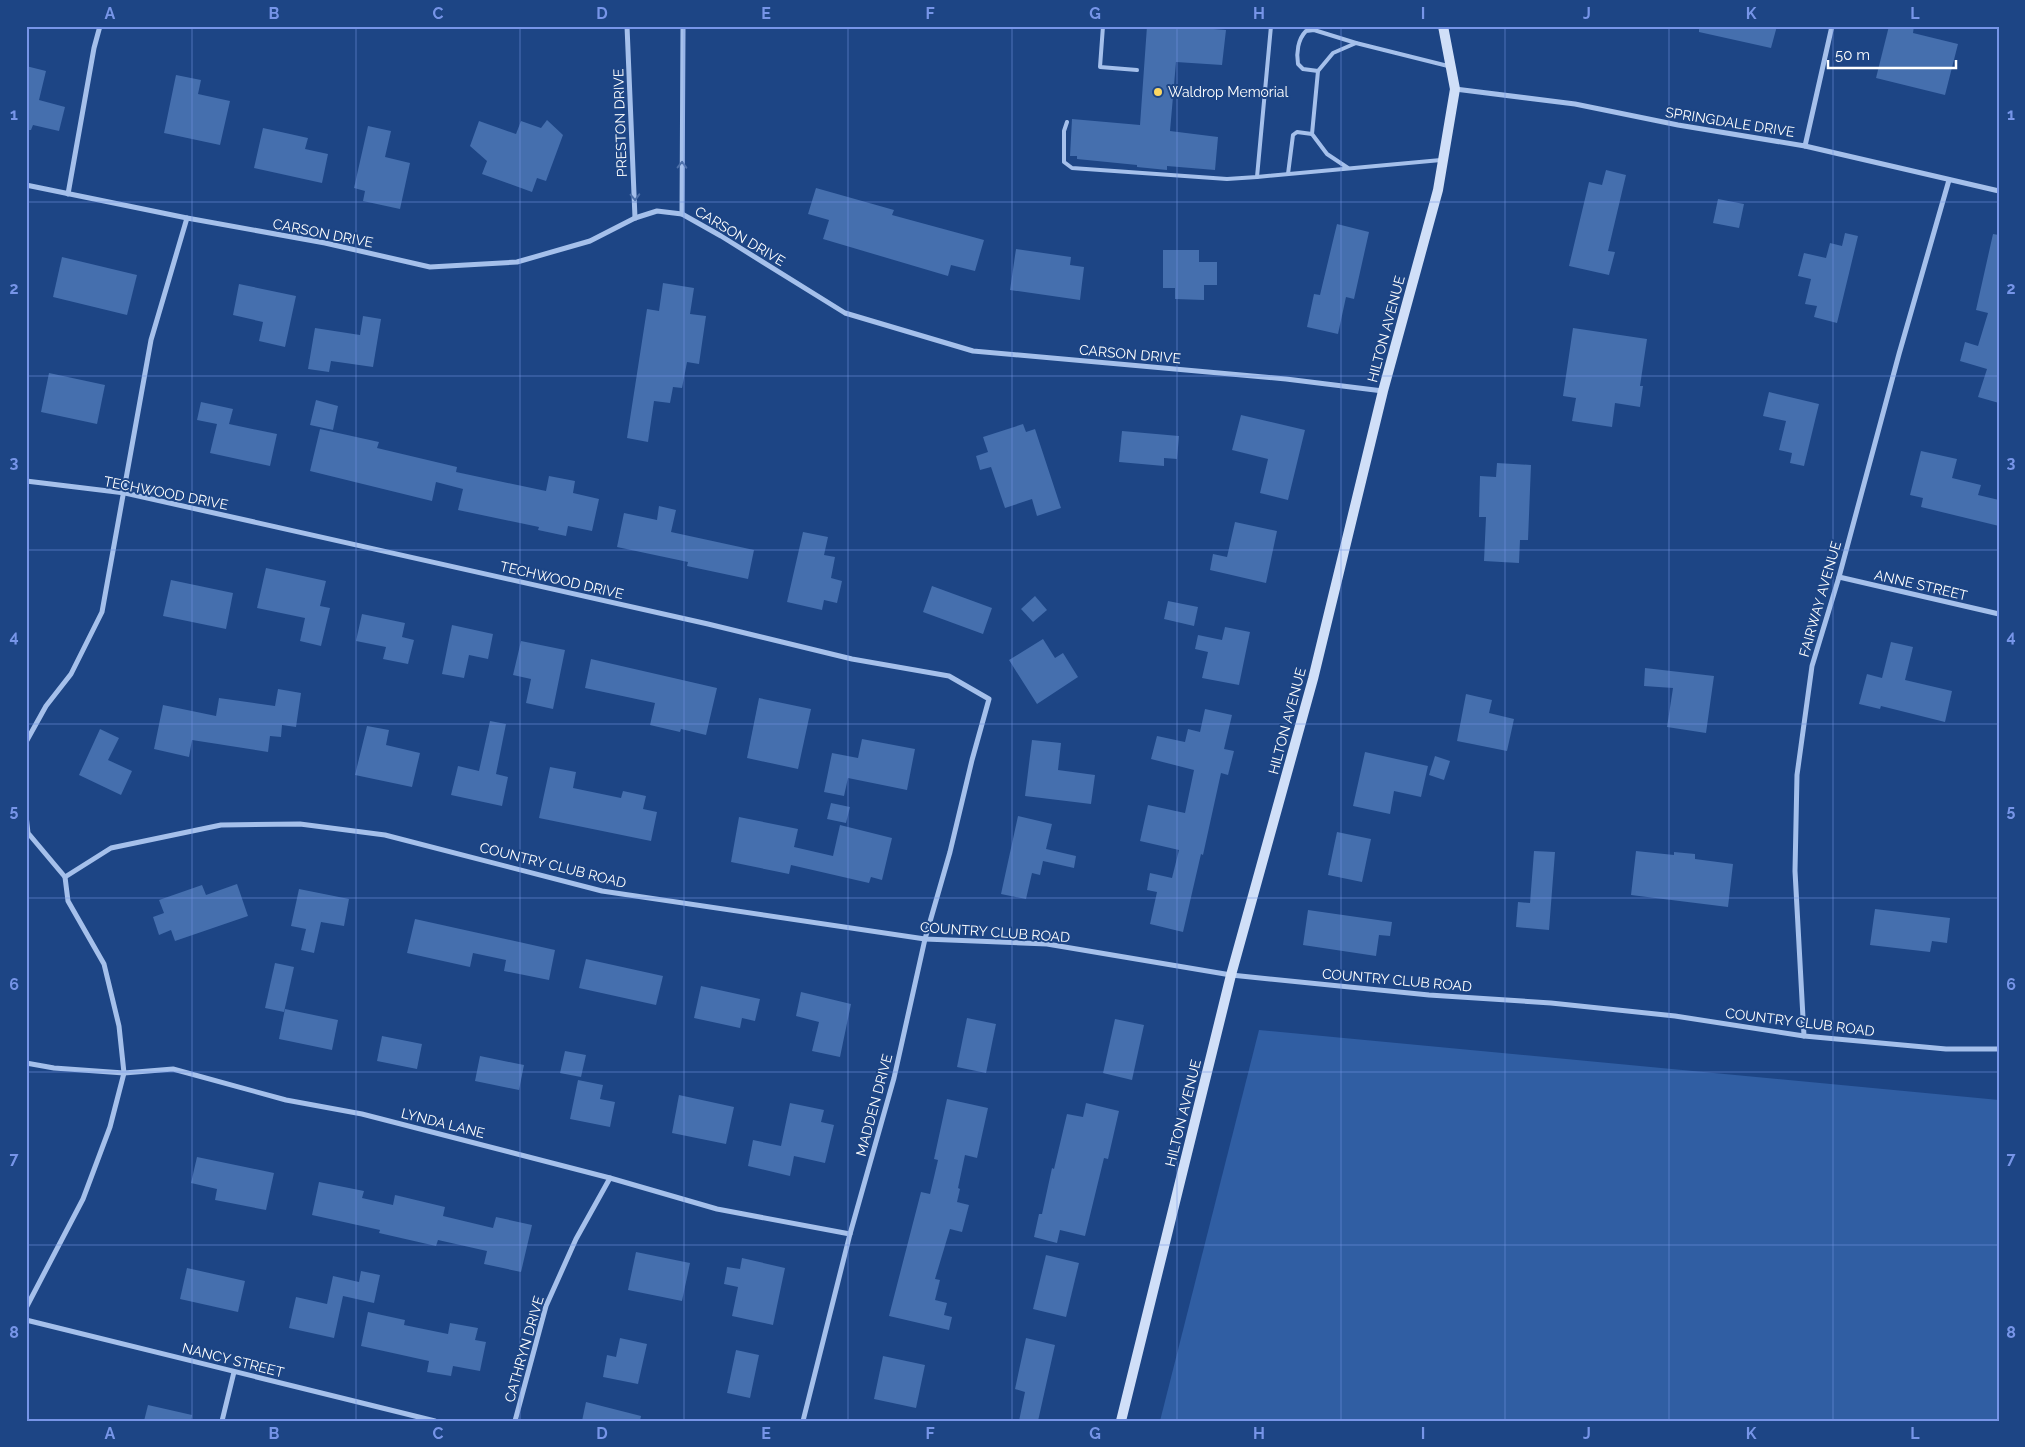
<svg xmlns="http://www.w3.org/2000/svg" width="2025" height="1447" viewBox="0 0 2025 1447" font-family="Raleway,sans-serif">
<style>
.green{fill:#305ea3}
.building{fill:#456fae}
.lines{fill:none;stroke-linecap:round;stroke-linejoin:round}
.lane{stroke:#a5c0eb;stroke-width:4}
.street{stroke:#a5c0eb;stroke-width:5}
.secondary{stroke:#d0dff8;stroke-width:10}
.oneway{stroke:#4d70a9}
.grid{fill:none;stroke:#7795e8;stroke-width:1;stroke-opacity:0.55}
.poi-dot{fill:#fbd763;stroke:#1d4585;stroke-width:2}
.labels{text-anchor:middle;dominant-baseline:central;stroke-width:4;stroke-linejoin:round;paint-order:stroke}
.poi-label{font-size:14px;fill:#fff;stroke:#1d4585;text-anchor:start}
.street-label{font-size:14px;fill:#fff;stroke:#1d4585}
.neatline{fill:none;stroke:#7795e8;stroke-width:2}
.grid-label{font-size:16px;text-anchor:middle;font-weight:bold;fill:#7795e8}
</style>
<rect width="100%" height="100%" fill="#1d4585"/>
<polygon class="green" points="1259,1030 1999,1100 1999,1421 1160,1421"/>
<g class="building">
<polygon points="1147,26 1176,26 1226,30 1222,65 1176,62 1170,131 1218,137 1215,170 1167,166 1167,170 1137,167 1137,165 1077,159 1077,156 1070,156 1072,119 1140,125"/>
<polygon points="1699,26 1777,26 1771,48 1699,32"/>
<polygon points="1889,26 1914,26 1913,33 1958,44 1945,95 1876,78"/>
<polygon points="26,66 46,71 39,100 65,107 59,131 33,125 31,130 26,130"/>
<polygon points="176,75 201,80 198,94 230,101 220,145 164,133"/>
<polygon points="547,120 563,135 546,181 537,178 532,192 482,174 487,161 470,146 479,121 516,134 521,121 541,128"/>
<polygon points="368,126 391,131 385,157 410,163 400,209 363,201 365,191 354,188"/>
<polygon points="263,128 308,138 305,149 328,154 322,183 254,168"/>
<polygon points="1606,170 1626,175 1608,251 1615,252 1609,275 1569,266 1589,182 1602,185"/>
<polygon points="816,188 894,210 892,215 984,240 975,271 951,265 948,276 823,239 829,220 808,214"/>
<polygon points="1718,199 1744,204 1739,228 1713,223"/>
<polygon points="1337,224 1369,232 1354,299 1346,297 1338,334 1307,327 1314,294 1320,295"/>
<polygon points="1845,233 1858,236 1837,323 1814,317 1817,306 1805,304 1811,279 1798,276 1804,253 1826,258 1830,243 1842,246"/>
<polygon points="1993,234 1999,235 1999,403 1978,397 1987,369 1960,361 1965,342 1978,346 1988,313 1976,310"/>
<polygon points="1016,249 1071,257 1070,265 1084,267 1080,300 1010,290"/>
<polygon points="1163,250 1199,250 1199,262 1217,262 1217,285 1204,285 1204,300 1175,299 1175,288 1163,288"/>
<polygon points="62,257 137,275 127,315 53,297"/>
<polygon points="663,283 694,288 690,314 706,316 699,364 687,362 682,388 673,387 670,403 654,401 648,442 627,438 647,309 659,311"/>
<polygon points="239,284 296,296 285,347 259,341 263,322 233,315"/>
<polygon points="363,316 381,319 373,367 331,361 329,372 308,369 315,328 360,335"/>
<polygon points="1573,328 1647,339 1640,386 1643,386 1640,407 1615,403 1612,427 1572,421 1576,398 1563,396"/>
<polygon points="49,373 105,385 97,424 41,412"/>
<polygon points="1769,392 1819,404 1804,466 1790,463 1792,453 1779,450 1786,421 1763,416"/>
<polygon points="316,400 338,406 333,430 310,425"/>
<polygon points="201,402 233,409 229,424 277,434 270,466 210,453 217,424 197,420"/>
<polygon points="1241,415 1305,430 1288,500 1260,493 1268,459 1232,450"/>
<polygon points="1023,424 1026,432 1035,429 1061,508 1037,516 1032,499 1005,508 991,467 980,470 976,456 988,452 983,437"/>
<polygon points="320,429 379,442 377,448 457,467 456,472 546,491 549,476 575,481 573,493 599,499 592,531 568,526 566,536 538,530 539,527 458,510 463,489 436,482 432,501 310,471"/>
<polygon points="1122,431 1179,436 1177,459 1164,458 1164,466 1119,462"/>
<polygon points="1921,451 1957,459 1952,478 1981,485 1978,495 1999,500 1999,526 1921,507 1923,498 1910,495"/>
<polygon points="1497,463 1531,465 1528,540 1520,540 1519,563 1484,561 1486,517 1479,517 1480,476 1496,477"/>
<polygon points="659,506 676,510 671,532 754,550 748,579 687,566 688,562 617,547 624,513 657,520"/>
<polygon points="1235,522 1277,531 1266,583 1210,570 1213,554 1227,557"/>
<polygon points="803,532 828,537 824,555 835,557 831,578 842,581 837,603 824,600 822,610 787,602"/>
<polygon points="266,568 326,581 320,606 330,608 321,646 300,641 305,618 257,608"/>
<polygon points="171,580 233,593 226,629 163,616"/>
<polygon points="932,586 992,608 983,634 923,612"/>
<polygon points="1035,596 1047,610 1033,622 1021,609"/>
<polygon points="1168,601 1198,607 1194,626 1164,619"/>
<polygon points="362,614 405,623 402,637 414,640 408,664 383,659 386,647 356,641"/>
<polygon points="452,625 493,634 488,659 469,655 464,678 442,674"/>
<polygon points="1225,627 1250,632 1239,685 1202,678 1208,652 1195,649 1198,635 1222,640"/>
<polygon points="1043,639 1055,658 1063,653 1078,677 1037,704 1009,660"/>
<polygon points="521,641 565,650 553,709 526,703 531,679 513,675"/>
<polygon points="1891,642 1913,647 1905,680 1952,691 1945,722 1881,706 1880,709 1859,704 1867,674 1882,678"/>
<polygon points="591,659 717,688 706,735 681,729 680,732 650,725 655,703 585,688"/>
<polygon points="1645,668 1714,676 1706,733 1667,727 1673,688 1644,686"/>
<polygon points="278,689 301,693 296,727 282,725 281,737 270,736 268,752 192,740 189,757 154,749 163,705 216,716 219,698 275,706"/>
<polygon points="1466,694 1492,700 1489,713 1514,719 1507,751 1457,741"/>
<polygon points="759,698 811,709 798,769 747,758"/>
<polygon points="1205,709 1232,715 1224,749 1234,751 1228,775 1221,773 1203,855 1201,854 1183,932 1150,924 1157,892 1147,890 1150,873 1172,878 1179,850 1140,841 1148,805 1185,813 1194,770 1151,759 1157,736 1185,742 1188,729 1200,732"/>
<polygon points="490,721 506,724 496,774 508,777 502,806 451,795 458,766 479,771"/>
<polygon points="367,726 389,730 386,745 420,753 412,787 355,775"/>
<polygon points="100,729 119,738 108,760 132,771 121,795 79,775"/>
<polygon points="862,739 915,749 907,790 848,778 844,796 824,792 832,753 858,758"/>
<polygon points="1032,740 1061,743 1058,770 1095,775 1091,804 1025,796"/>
<polygon points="1365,752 1428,766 1421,797 1394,791 1390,814 1353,806"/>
<polygon points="1435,756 1450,761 1444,780 1429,775"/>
<polygon points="550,767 576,772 573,788 621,798 623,791 646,796 643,809 657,812 651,841 539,818"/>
<polygon points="831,803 850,807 846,823 827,819"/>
<polygon points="1018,816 1052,824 1046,849 1076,856 1074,868 1043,861 1040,875 1032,873 1026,899 1001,894"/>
<polygon points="739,817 798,829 794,847 833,856 840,825 892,838 882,880 871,877 869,883 791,865 789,874 731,862"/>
<polygon points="1337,832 1371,839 1362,882 1328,875"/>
<polygon points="1534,851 1555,852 1549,930 1516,927 1518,902 1530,903"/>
<polygon points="1636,851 1674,855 1674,852 1695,854 1695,859 1733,864 1728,907 1631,895"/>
<polygon points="237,884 248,916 175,941 171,930 159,935 153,917 164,913 159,900 202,885 206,895"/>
<polygon points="299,889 349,899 344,926 321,922 314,953 301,950 306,929 291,926"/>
<polygon points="1875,909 1950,918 1947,943 1932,941 1930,952 1870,945"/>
<polygon points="1308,910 1392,922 1390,936 1379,935 1376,956 1303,945"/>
<polygon points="415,919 555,950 549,980 504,971 506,960 473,953 470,967 407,953"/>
<polygon points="586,959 663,976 656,1005 579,988"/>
<polygon points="275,963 294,967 284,1012 265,1008"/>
<polygon points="701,986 760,999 755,1021 742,1018 740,1028 694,1018"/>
<polygon points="801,992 851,1004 840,1057 812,1051 819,1022 796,1016"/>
<polygon points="285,1009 338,1020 332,1050 279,1039"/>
<polygon points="967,1018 996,1024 986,1073 957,1067"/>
<polygon points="1115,1019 1144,1025 1132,1080 1103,1073"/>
<polygon points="382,1036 422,1044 417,1069 377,1061"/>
<polygon points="565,1051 586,1055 581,1077 560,1073"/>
<polygon points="480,1056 524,1065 519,1090 475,1081"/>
<polygon points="578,1080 603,1085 600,1099 615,1102 610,1127 570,1119"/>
<polygon points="679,1095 734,1107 726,1144 672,1133"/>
<polygon points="947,1099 988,1108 977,1158 965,1155 958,1188 960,1189 957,1202 969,1205 962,1232 950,1229 935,1279 940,1280 935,1300 947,1303 944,1315 952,1317 949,1330 889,1316 921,1192 930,1194 938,1160 934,1159"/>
<polygon points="790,1103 824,1110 821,1122 834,1125 825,1163 794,1156 790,1176 748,1166 753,1140 781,1146"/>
<polygon points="1086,1103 1119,1111 1108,1159 1104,1158 1085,1236 1060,1230 1057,1243 1034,1237 1039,1214 1042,1214 1052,1168 1054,1169 1067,1114 1083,1117"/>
<polygon points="197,1157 274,1173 266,1210 215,1200 217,1189 191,1183"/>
<polygon points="319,1182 364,1191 362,1198 393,1205 395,1195 445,1207 443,1216 493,1228 496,1217 532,1225 521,1272 484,1264 487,1251 438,1240 436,1246 379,1233 380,1230 312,1215"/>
<polygon points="636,1252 690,1263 682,1301 628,1290"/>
<polygon points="1046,1255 1079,1263 1066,1317 1033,1309"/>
<polygon points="742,1258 785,1268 773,1325 732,1316 738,1287 724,1284 727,1267 740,1269"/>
<polygon points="187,1268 245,1281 238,1312 180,1299"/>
<polygon points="361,1271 380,1275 374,1303 343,1296 334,1338 289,1328 296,1297 327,1304 333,1276 359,1282"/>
<polygon points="368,1312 405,1320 404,1325 448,1334 450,1323 478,1328 475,1340 486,1342 480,1371 453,1366 451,1376 427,1372 429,1361 361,1346"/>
<polygon points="620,1338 647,1344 638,1384 603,1377 607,1355 616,1357"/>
<polygon points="1026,1338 1055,1345 1038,1421 1019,1421 1025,1392 1015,1389"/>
<polygon points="736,1350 759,1355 750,1398 727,1393"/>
<polygon points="883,1356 925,1365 916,1408 874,1399"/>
<polygon points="586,1402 641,1416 640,1421 582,1421"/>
<polygon points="148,1405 192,1415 191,1421 144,1421"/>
</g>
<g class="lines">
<g class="lane">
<polyline points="1103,26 1100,67 1137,70"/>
<path d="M1318 71 1303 69 1298 64C1296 53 1298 39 1306 31L1314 30 1356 43"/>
<polyline points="1067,122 1064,131 1064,162 1072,168 1227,179 1257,177 1271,26"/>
<polyline points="1348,168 1327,154 1312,134 1318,71 1333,53 1356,43 1448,66"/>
<polyline points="1288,174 1293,135 1297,132 1312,134"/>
<polyline points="1257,177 1441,160"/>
</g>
<g class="street">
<polyline points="627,26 635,218"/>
<polyline points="1455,89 1575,104 1678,125 1805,146 1999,191"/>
<polyline points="1805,146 1832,26"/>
<polyline points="26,185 187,218 325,243 430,267 517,262 590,241 635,218 657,211 682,214 721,236 845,313 973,351 1286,379 1383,391"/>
<polyline points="68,194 94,48 100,26"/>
<polyline points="682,214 683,26"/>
<polyline points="26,481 125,493 708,624 852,659 949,676 989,699 972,760 950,852 925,939 894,1078 850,1234 803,1421"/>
<polyline points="1839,577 1999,614"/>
<polyline points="26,742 46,706 71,674 102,612 151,340 187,218"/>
<polyline points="26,815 28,833 65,877 68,901 104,964 119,1026 124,1073 110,1127 83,1199 26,1308"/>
<polyline points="65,877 111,848 221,825 300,824 385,835 602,891 925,939 1047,944 1231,975 1429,995 1551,1003 1675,1016 1804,1036 1946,1049 1999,1049"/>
<polyline points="1804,1036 1795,871 1797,775 1812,666 1839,577 1899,354 1949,180"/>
<polyline points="26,1063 54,1068 124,1073 173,1069 286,1100 362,1114 610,1178 717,1209 850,1234"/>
<polyline points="26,1320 435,1421"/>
<polyline points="222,1421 234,1372"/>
<polyline points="515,1421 546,1306 576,1239 610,1178"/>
</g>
<polyline class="secondary" points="1121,1421 1231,975 1313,679 1383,391 1438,190 1455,89 1443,26"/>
</g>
<defs><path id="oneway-chevron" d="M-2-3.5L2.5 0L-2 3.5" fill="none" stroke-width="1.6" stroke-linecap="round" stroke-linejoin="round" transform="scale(1.25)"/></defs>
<g class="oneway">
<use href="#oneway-chevron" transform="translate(682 165) rotate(-89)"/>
<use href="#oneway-chevron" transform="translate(635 197) rotate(88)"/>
</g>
<path class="grid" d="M192 26V1421M356 26V1421M520 26V1421M684 26V1421M848 26V1421M1012 26V1421M1177 26V1421M1341 26V1421M1505 26V1421M1669 26V1421M1833 26V1421M26 202H1999M26 376H1999M26 550H1999M26 724H1999M26 898H1999M26 1072H1999M26 1245H1999"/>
<circle class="poi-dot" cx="1158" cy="92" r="5"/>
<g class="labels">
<g class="poi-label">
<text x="1168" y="92">Waldrop Memorial</text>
</g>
<g class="street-label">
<text transform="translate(1730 122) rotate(9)">SPRINGDALE DRIVE</text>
<text transform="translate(620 123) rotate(-92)">PRESTON DRIVE</text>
<text transform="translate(323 233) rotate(11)">CARSON DRIVE</text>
<text transform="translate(740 236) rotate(31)">CARSON DRIVE</text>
<text transform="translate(1386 329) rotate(-75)">HILTON AVENUE</text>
<text transform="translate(1130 354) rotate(5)">CARSON DRIVE</text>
<text transform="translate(166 493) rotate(11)">TECHWOOD DRIVE</text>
<text transform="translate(562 580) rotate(13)">TECHWOOD DRIVE</text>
<text transform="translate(1921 585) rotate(13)">ANNE STREET</text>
<text transform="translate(1820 599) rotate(-74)">FAIRWAY AVENUE</text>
<text transform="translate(1287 721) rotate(-75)">HILTON AVENUE</text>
<text transform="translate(553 865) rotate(14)">COUNTRY CLUB ROAD</text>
<text transform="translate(995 932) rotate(4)">COUNTRY CLUB ROAD</text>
<text transform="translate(1397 980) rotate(5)">COUNTRY CLUB ROAD</text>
<text transform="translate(1800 1022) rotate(7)">COUNTRY CLUB ROAD</text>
<text transform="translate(874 1105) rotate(-75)">MADDEN DRIVE</text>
<text transform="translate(1183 1113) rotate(-76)">HILTON AVENUE</text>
<text transform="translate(443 1123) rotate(14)">LYNDA LANE</text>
<text transform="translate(524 1349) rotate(-74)">CATHRYN DRIVE</text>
<text transform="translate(233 1360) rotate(14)">NANCY STREET</text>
</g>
</g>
<rect width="2025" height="1447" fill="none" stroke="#1d4585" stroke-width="55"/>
<path d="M1828 60v8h128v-8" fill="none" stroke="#ffffff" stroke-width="2.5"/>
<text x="1835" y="60" font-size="15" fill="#ffffff" stroke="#1d4585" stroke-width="4" paint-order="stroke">50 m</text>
<rect x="28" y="28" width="1970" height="1392" class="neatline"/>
<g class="grid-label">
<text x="110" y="19">A</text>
<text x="274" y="19">B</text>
<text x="438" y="19">C</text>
<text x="602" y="19">D</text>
<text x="766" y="19">E</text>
<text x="930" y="19">F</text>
<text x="1095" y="19">G</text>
<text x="1259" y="19">H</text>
<text x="1423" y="19">I</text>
<text x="1587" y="19">J</text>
<text x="1751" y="19">K</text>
<text x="1915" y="19">L</text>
<text x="14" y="120">1</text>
<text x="2011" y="120">1</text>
<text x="14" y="294">2</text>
<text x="2011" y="294">2</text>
<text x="14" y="468">3</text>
<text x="2011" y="468">3</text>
<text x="14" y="642">4</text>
<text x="2011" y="642">4</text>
<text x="14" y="816">5</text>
<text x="2011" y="816">5</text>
<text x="14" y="990">6</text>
<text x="2011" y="990">6</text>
<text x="14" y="1164">7</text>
<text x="2011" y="1164">7</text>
<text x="14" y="1338">8</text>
<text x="2011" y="1338">8</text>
<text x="110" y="1439">A</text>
<text x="274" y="1439">B</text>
<text x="438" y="1439">C</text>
<text x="602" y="1439">D</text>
<text x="766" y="1439">E</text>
<text x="930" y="1439">F</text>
<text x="1095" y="1439">G</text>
<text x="1259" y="1439">H</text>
<text x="1423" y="1439">I</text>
<text x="1587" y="1439">J</text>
<text x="1751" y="1439">K</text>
<text x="1915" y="1439">L</text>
</g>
</svg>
